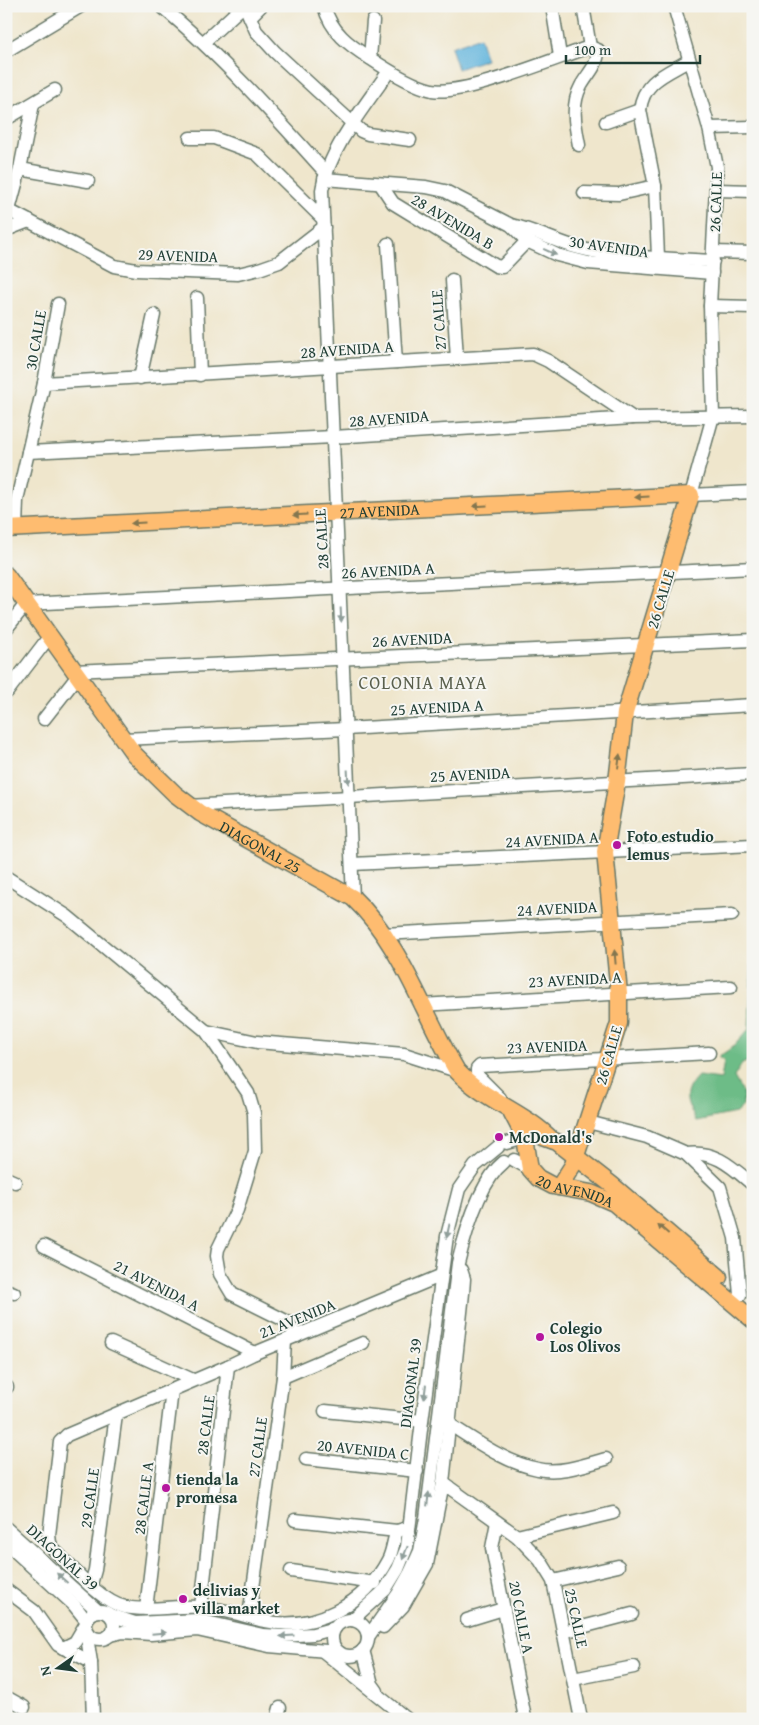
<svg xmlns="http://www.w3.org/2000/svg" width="759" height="1725" viewBox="0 0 759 1725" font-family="'Gentium Book Plus',serif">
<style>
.forest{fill:#6dbc87;stroke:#467c5e}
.water{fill:#61b4dc;stroke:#407888}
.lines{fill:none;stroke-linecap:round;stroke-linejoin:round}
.minor-casing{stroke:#687869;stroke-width:15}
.major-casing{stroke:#687869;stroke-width:19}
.minor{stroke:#fff;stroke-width:12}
.major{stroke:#febc70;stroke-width:16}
.oneway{fill:#8f9e9a}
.oneway2{fill:#83764f}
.poi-dot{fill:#b5179e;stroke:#f6f6f2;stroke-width:2}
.labels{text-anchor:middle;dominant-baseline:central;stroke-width:4;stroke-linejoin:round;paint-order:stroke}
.street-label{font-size:16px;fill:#1f3d34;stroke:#f6f6f2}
.poi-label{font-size:16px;font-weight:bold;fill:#1f3d34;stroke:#f6f6f2;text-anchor:start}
.neighbourhood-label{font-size:18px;letter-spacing:1px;fill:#5a604d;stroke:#f6f6f2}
</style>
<rect width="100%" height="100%" fill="#f6f6f2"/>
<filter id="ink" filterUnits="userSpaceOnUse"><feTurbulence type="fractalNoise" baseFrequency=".02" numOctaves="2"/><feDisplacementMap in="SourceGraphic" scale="10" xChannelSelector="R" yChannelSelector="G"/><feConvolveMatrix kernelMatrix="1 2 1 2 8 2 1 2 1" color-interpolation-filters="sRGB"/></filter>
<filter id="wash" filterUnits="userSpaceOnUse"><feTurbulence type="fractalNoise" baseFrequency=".0096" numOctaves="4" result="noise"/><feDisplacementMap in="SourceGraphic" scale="20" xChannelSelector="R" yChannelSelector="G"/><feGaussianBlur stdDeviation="1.12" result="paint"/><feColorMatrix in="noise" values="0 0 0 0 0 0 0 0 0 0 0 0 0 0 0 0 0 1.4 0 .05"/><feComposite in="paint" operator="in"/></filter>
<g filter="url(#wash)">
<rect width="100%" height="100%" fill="#efe6cc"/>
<path class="forest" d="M753 936V1059L742 1064 734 1077 743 1093V1106L736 1113 696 1121C686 1101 681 1094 698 1076L721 1079 724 1061 718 1057 733 1047 749 1029Z"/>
<polygon class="water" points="480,37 487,59 458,69 451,47"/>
</g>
<g filter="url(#ink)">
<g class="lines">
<g class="minor-casing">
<g id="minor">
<path d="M161 6C220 55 274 115 325 172"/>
<polyline points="245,6 256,31 275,52 361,131 368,134 410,140"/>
<path d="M324 6C331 32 349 45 371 59 386 69 414 86 432 90 466 96 555 58 590 47L598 50C598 66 588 73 581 86 571 104 575 125 579 145"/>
<polyline points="552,6 560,56"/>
<polyline points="583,6 590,47"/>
<polyline points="674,6 709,128 717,167 710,306 713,416 691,495 753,492"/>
<polyline points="250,17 261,6"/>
<polyline points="207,39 243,6"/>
<polyline points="6,51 81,6"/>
<polyline points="370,58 373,21"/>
<polyline points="6,119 55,90"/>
<polyline points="606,122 640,110"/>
<polyline points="709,128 753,127"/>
<polyline points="190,138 214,138 257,154 323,219"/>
<polyline points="20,169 88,181"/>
<polyline points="324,179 426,187 445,191 511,225 527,241 557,255 588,263 712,273"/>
<polyline points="381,185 393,203 496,266 502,267 527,241"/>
<polyline points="717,190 753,191"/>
<polyline points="584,193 619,194 655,186"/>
<polyline points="6,209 114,266 136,270 238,274 259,269 279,262 324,227"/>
<polyline points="9,210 20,169 33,104"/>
<path d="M511 225C535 230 556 242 579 248 620 259 671 258 713 261"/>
<polyline points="6,230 29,221"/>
<polyline points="388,244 396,362"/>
<polyline points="713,252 753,253"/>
<path d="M658 257 655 186 640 110C643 81 666 74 688 61"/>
<polyline points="452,280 457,359"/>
<polyline points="197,298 200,375"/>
<polyline points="710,306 753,307"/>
<polyline points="140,378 154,315"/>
<polyline points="44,383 533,354 548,361 633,418"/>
<polyline points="28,452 333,437 633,418 753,416"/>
<polyline points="16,528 17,500 44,383 58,304"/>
<polyline points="6,629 26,604 753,568"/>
<polyline points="73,671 753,640"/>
<polyline points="7,692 49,637"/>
<polyline points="44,719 77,677"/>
<polyline points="123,739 346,729 753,705"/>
<polyline points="189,806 753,774"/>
<polyline points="352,864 753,845"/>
<polyline points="6,877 67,916 206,1031 248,1093 254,1113 255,1151 237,1210 218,1249 217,1256 220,1274 232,1294 286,1321 297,1336"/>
<path d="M353 898 322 190C329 149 365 106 389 71"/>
<polyline points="384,934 732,915"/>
<polyline points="421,1005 731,987"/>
<polyline points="206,1031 257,1042 404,1054 457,1071"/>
<polyline points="500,1098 477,1075 477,1069 480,1066 709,1053"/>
<polyline points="588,1122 647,1137 686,1154 720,1187 735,1238 740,1295"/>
<polyline points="507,1143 525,1138"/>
<path d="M686 1154C714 1150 731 1166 751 1183"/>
<polyline points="514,1160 530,1169"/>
<polyline points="6,1178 15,1182"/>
<polyline points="44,1246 255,1353"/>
<polyline points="6,1290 14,1293"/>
<polyline points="111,1343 193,1380"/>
<polyline points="283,1377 363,1343"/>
<polyline points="6,1387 7,1387"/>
<polyline points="325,1411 422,1421"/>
<path d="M449 1424C476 1441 506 1463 538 1469 559 1474 585 1465 606 1459"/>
<polyline points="306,1459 417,1471"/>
<polyline points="443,1483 517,1536 540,1560 553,1581 581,1719"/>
<polyline points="295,1520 397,1531 404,1529"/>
<polyline points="497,1522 492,1548 525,1718"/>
<polyline points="6,1528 98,1611"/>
<path d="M397 1531C393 1540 393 1551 388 1560 365 1604 314 1632 264 1621 243 1616 223 1608 201 1607 176 1605 150 1612 125 1607 102 1603 71 1566 54 1550L50 1543 49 1535 60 1442 67 1435 228 1366 255 1353 440 1276"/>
<polyline points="517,1536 613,1513"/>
<polyline points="6,1543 74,1605 86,1620"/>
<polyline points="291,1571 375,1583"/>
<polyline points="553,1581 618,1566"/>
<polyline points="91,1584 95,1570 116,1415"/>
<polyline points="6,1590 34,1611 58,1645 91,1662"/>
<polyline points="201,1607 228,1366"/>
<polyline points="146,1609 172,1390"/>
<circle cx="100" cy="1625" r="14"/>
<polyline points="110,1615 135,1623 198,1620 263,1635 282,1636 313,1634 335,1628"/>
<polyline points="249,1616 283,1377 285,1341"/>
<circle cx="350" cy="1638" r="18"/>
<polyline points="352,1620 385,1590 398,1569 407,1547 422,1421 447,1236 459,1189 475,1166 498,1147"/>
<polyline points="467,1620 503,1609"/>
<polyline points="383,1627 403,1606 427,1564 443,1483 463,1293 464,1279 461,1270"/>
<polyline points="86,1631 91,1662 93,1719"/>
<polyline points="563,1632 632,1614"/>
<polyline points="110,1635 123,1632 151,1634 197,1630 269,1646 338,1652"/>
<path d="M368 1637 398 1594 410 1573 420 1551 426 1518 458 1263C465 1234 480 1181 504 1162"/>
<polyline points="63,1648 75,1642 85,1625"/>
<polyline points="363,1650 372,1684 377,1691"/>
<polyline points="324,1652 407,1719"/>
<polyline points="573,1679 634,1667"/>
<polyline points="6,1697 24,1707"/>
<polyline points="277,1719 280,1708"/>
</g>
</g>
<g class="major-casing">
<g id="major">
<path id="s1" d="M6 529 691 495 625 713 617 782 605 852 619 993V1023L573 1165 559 1187"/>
<path id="s2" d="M6 575 134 754 175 794 200 813 353 898C402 944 423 1014 457 1071 485 1101 525 1112 552 1140"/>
<path id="s3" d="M512 1113 525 1138 530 1169 538 1178 553 1186 591 1193 614 1203 753 1320"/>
<polyline points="543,1137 557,1142 612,1185 719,1277"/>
</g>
</g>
<use href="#minor" class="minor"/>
<use href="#major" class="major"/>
</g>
<defs><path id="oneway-solid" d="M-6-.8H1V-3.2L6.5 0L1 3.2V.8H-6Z" transform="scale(1.25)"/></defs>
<g class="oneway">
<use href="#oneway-solid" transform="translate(550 252) rotate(25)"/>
<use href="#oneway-solid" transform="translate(341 615) rotate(87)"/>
<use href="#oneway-solid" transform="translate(348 777) rotate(87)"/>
<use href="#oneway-solid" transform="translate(448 1231) rotate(102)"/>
<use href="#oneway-solid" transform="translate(425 1392) rotate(97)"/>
<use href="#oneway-solid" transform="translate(428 1499) rotate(-83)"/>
<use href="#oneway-solid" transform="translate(405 1553) rotate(111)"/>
<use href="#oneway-solid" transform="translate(62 1578) rotate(-138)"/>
<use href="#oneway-solid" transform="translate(159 1633) rotate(-5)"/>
<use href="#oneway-solid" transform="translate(287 1636) rotate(177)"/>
</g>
<g class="oneway2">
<use href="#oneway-solid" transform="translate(642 497) rotate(177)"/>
<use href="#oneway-solid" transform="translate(480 506) rotate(177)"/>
<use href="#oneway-solid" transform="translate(300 515) rotate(177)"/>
<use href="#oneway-solid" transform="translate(138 523) rotate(177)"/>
<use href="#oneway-solid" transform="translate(619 761) rotate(-83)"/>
<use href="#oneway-solid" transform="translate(615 957) rotate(-95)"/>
<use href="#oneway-solid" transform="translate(663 1229) rotate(-139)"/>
</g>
</g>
<g class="poi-dot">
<circle cx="617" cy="845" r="5"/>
<circle cx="499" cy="1137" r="5"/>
<circle cx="540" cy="1337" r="5"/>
<circle cx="166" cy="1488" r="5"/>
<circle cx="183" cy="1599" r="5"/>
</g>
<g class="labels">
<g class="street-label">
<text transform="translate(715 202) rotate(-88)">26 CALLE</text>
<text transform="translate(453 221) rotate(31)">28 AVENIDA B</text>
<text transform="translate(609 246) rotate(8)">30 AVENIDA</text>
<text transform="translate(178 255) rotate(2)">29 AVENIDA</text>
<text transform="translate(438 320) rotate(-94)">27 CALLE</text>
<text transform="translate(35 340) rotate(-80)">30 CALLE</text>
<text transform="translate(347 349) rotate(-4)">28 AVENIDA A</text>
<text transform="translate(389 418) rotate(-4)">28 AVENIDA</text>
<text stroke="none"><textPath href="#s1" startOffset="374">27 AVENIDA</textPath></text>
<text transform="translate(321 539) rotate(-93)">28 CALLE</text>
<text transform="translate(388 570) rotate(-3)">26 AVENIDA A</text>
<text transform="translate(660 599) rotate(-73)">26 CALLE</text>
<text transform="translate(412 639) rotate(-3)">26 AVENIDA</text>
<text transform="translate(437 707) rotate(-3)">25 AVENIDA A</text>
<text transform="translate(470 774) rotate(-3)">25 AVENIDA</text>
<text transform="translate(552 839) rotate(-3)">24 AVENIDA A</text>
<text stroke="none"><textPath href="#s2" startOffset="378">DIAGONAL 25</textPath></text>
<text transform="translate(557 908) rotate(-3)">24 AVENIDA</text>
<text transform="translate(575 979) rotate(-3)">23 AVENIDA A</text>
<text transform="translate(547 1046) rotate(-2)">23 AVENIDA</text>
<text transform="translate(608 1055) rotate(-74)">26 CALLE</text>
<text stroke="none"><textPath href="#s3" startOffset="111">20 AVENIDA</textPath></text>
<text transform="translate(157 1285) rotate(27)">21 AVENIDA A</text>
<text transform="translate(297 1318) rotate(-22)">21 AVENIDA</text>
<text transform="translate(410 1383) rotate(-83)">DIAGONAL 39</text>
<text transform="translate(205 1425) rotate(-83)">28 CALLE</text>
<text transform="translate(257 1447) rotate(-82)">27 CALLE</text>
<text transform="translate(363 1449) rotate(6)">20 AVENIDA C</text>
<text transform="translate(89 1498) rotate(-82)">29 CALLE</text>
<text transform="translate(143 1498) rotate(-83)">28 CALLE A</text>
<text transform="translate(63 1557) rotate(42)">DIAGONAL 39</text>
<text transform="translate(522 1617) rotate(79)">20 CALLE A</text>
<text transform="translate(577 1618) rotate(78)">25 CALLE</text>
</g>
<g class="poi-label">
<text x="627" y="836">Foto estudio<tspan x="627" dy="18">lemus</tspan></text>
<text x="509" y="1137">McDonald's</text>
<text x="550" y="1328">Colegio<tspan x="550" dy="18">Los Olivos</tspan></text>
<text x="176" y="1479">tienda la<tspan x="176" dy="18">promesa</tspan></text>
<text x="193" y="1590">delivias y<tspan x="193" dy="18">villa market</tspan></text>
</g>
<g class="neighbourhood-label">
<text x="423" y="682">COLONIA MAYA</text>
</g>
</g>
<rect width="759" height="1725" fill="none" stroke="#f6f6f2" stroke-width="25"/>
<g transform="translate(58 1668) rotate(256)" stroke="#f6f6f2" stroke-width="4" paint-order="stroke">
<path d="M0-4L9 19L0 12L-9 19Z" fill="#1f3d34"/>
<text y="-8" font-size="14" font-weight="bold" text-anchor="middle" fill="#1f3d34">N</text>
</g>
<path d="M566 55v8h134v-8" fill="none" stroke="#1f3d34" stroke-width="2.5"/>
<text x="574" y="55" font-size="15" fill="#1f3d34" stroke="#f6f6f2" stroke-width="4" paint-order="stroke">100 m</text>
</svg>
